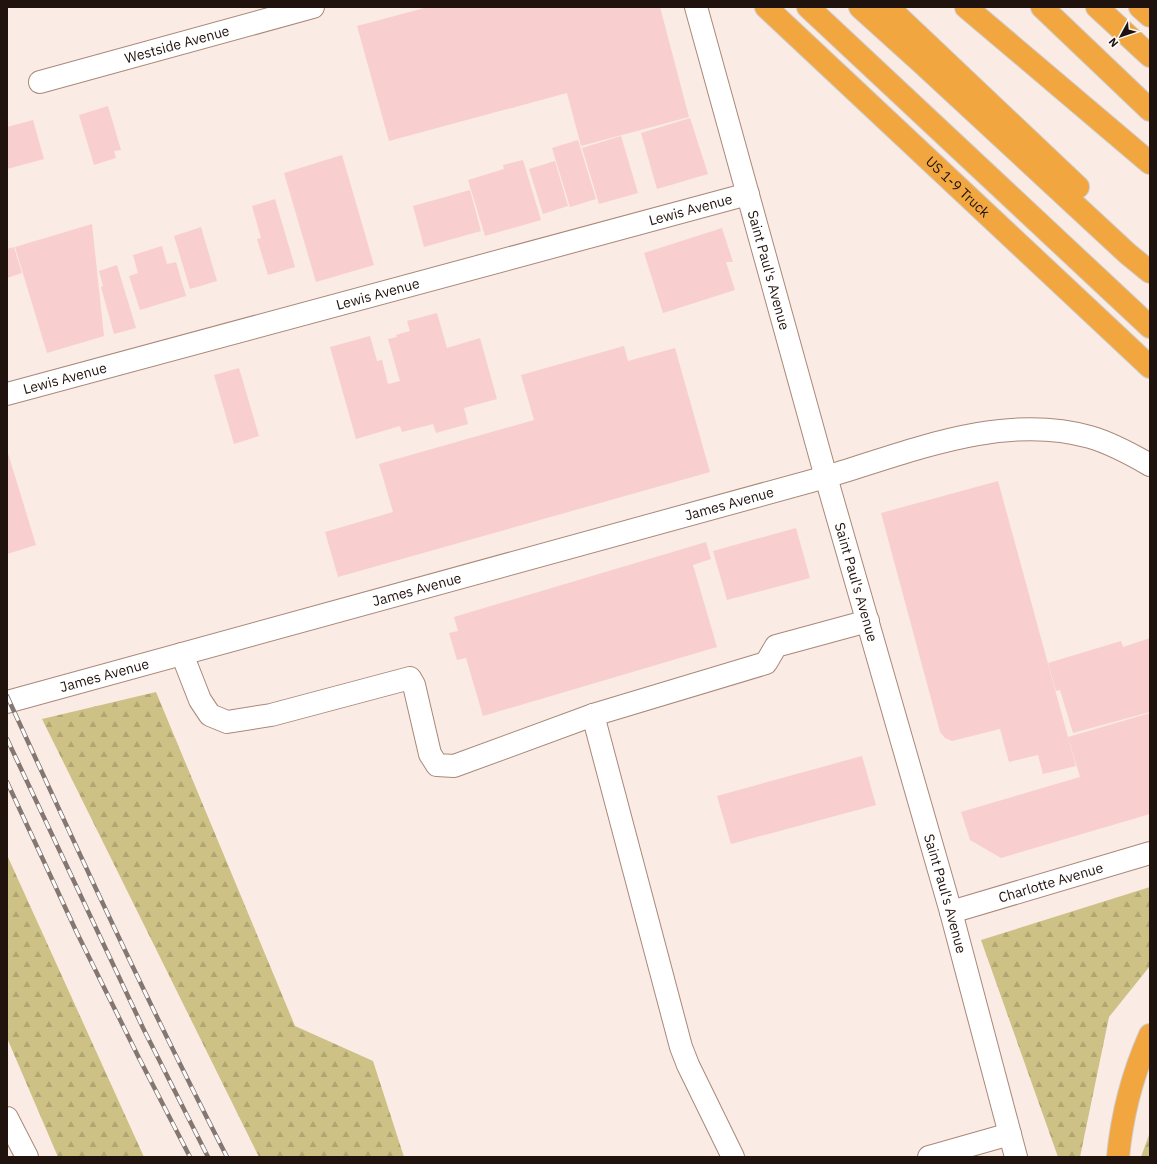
<svg xmlns="http://www.w3.org/2000/svg" width="1157" height="1164" viewBox="0 0 1157 1164" font-family="'IBM Plex Sans',sans-serif">
<style>
.forest{fill:url(#forest-firs)}
.building{fill:#f8cfce}
.lines{fill:none;stroke-linecap:round;stroke-linejoin:round}
.minor-casing{stroke:#aa8879;stroke-width:24}
.highway-casing{stroke:#cecbca;stroke-width:24}
.minor{stroke:#fff;stroke-width:22}
.highway{stroke:#f1a640;stroke-width:22}
.rail-casing{stroke:#847670;stroke-width:4.5}
.rail{stroke:#fbfbfb;stroke-width:3;stroke-dasharray:9;stroke-linecap:butt}
.labels{text-anchor:middle;dominant-baseline:central;stroke-width:3;stroke-linejoin:round;paint-order:stroke}
.street-label{font-size:14px;fill:#20130e;stroke:#fbfbfb}
</style>
<defs>
<pattern id="forest-firs" width="22" height="20" patternUnits="userSpaceOnUse"><rect width="22" height="20" fill="#cec186"/><path d="M5 1l3.5 6h-7zM16 11l3.5 6h-7z" fill="#b1a572"/></pattern>
</defs>
<rect width="100%" height="100%" fill="#faebe4"/>
<g class="forest">
<polygon points="156,692 295,1026 373,1061 404,1157 259,1157 42,719"/>
<polygon points="7,855 144,1157 58,1157 7,1038"/>
<polygon points="1150,887 1150,966 1109,1017 1080,1157 1058,1157 981,940"/>
<polygon points="1150,1132 1150,1157 1141,1157"/>
</g>
<g class="building">
<polygon points="428,7 660,7 689,117 581,146 567,93 389,141 357,26"/>
<polygon points="108,106 121,150 114,151 116,158 94,165 79,115"/>
<polygon points="690,118 708,174 657,189 641,133"/>
<polygon points="33,120 44,159 7,169 7,127"/>
<polygon points="621,136 638,193 599,204 582,148"/>
<polygon points="578,140 596,199 570,207 552,148"/>
<polygon points="342,155 374,265 316,282 284,173"/>
<polygon points="523,160 541,220 485,236 468,180 504,169 503,165"/>
<polygon points="555,161 568,206 543,214 529,169"/>
<polygon points="470,190 481,231 424,247 413,206"/>
<polygon points="275,199 295,267 268,275 257,239 261,238 252,206"/>
<polygon points="92,224 104,336 47,353 15,247"/>
<polygon points="201,227 217,281 190,289 174,236"/>
<polygon points="722,228 733,262 726,262 735,290 663,313 644,253"/>
<polygon points="162,246 167,264 176,262 186,296 140,310 129,276 138,273 133,255"/>
<polygon points="14,247 22,273 7,278 7,249"/>
<polygon points="117,265 136,328 114,334 101,287 103,286 99,271"/>
<polygon points="437,313 447,348 480,338 497,399 464,408 468,424 436,433 433,424 402,432 400,426 356,439 330,347 370,336 377,361 382,360 388,384 400,381 388,339 397,337 396,335 410,331 407,321"/>
<polygon points="624,346 628,361 675,348 710,472 338,577 325,532 393,512 379,464 534,420 521,375"/>
<polygon points="239,368 259,436 234,444 214,375"/>
<polygon points="7,450 36,545 7,554"/>
<polygon points="998,481 1076,766 1043,774 1038,755 1009,762 1000,729 952,741 945,738 940,732 881,513"/>
<polygon points="796,528 810,578 727,600 713,551"/>
<polygon points="706,542 711,559 693,565 717,647 483,716 466,658 457,660 449,633 458,631 454,617"/>
<polygon points="1150,638 1150,712 1073,733 1060,690 1056,691 1048,663 1121,641 1123,647"/>
<polygon points="1150,713 1150,814 1001,858 970,840 961,812 1080,777 1068,737"/>
<polygon points="862,756 876,805 731,844 717,796"/>
</g>
<g class="lines">
<g class="minor-casing">
<g id="minor">
<path id="s1" d="M696 7 826 477 951 912 1016 1157"/>
<path id="s2" d="M40 82 313 7"/>
<path id="s3" d="M7 394 748 194"/>
<polyline points="182,654 200,700 210,715 227,722 271,715 410,678 414,685 430,754 437,765 454,766 593,715 766,663 776,646 868,621"/>
<path id="s4" d="M7 702 826 477C909 452 1003 412 1090 437 1111 443 1131 454 1150 465"/>
<polyline points="593,715 681,1047 688,1065 733,1157"/>
<path id="s5" d="M951 912 1150 853"/>
<polyline points="7,1118 27,1157"/>
<polyline points="929,1157 1010,1134"/>
</g>
</g>
<g class="highway-casing">
<g id="highway">
<path id="s6" d="M766 7 1150 367"/>
<polyline points="808,7 1150,327"/>
<polyline points="860,7 922,63 1128,254 1150,272"/>
<polyline points="888,7 1078,187"/>
<polyline points="966,7 1150,163"/>
<polyline points="1042,7 1150,110"/>
<polyline points="1097,7 1150,56"/>
<polyline points="1140,7 1150,16"/>
<path d="M1118 1157C1122 1115 1133 1073 1150 1035"/>
</g>
</g>
<use href="#minor" class="minor"/>
<use href="#highway" class="highway"/>
<g class="rail-casing">
<g id="rail">
<path d="M7 696C78 851 149 1006 227 1157"/>
<polyline points="7,739 143,1028 208,1157"/>
<polyline points="7,782 77,933 139,1058 190,1157"/>
</g>
</g>
<use href="#rail" class="rail"/>
</g>
<g class="labels">
<g class="street-label">
<text stroke="none"><textPath href="#s2" startOffset="142">Westside Avenue</textPath></text>
<text stroke="none"><textPath href="#s6" startOffset="263">US 1-9 Truck</textPath></text>
<text stroke="none"><textPath href="#s3" startOffset="708">Lewis Avenue</textPath></text>
<text stroke="none"><textPath href="#s1" startOffset="273">Saint Paul's Avenue</textPath></text>
<text stroke="none"><textPath href="#s3" startOffset="384">Lewis Avenue</textPath></text>
<text stroke="none"><textPath href="#s3" startOffset="60">Lewis Avenue</textPath></text>
<text stroke="none"><textPath href="#s4" startOffset="749">James Avenue</textPath></text>
<text stroke="none"><textPath href="#s1" startOffset="597">Saint Paul's Avenue</textPath></text>
<text stroke="none"><textPath href="#s4" startOffset="425">James Avenue</textPath></text>
<text stroke="none"><textPath href="#s4" startOffset="101">James Avenue</textPath></text>
<text stroke="none"><textPath href="#s5" startOffset="104">Charlotte Avenue</textPath></text>
<text stroke="none"><textPath href="#s1" startOffset="921">Saint Paul's Avenue</textPath></text>
</g>
</g>
<rect width="1157" height="1164" fill="none" stroke="#20130e" stroke-width="16"/>
<g transform="translate(1121 36) rotate(230)" stroke="#fbfbfb" stroke-width="3" paint-order="stroke">
<path d="M0-3L7 15L0 10L-7 15Z" fill="#20130e"/>
<text y="-6" font-size="11" font-weight="bold" text-anchor="middle" fill="#20130e">N</text>
</g>
</svg>
